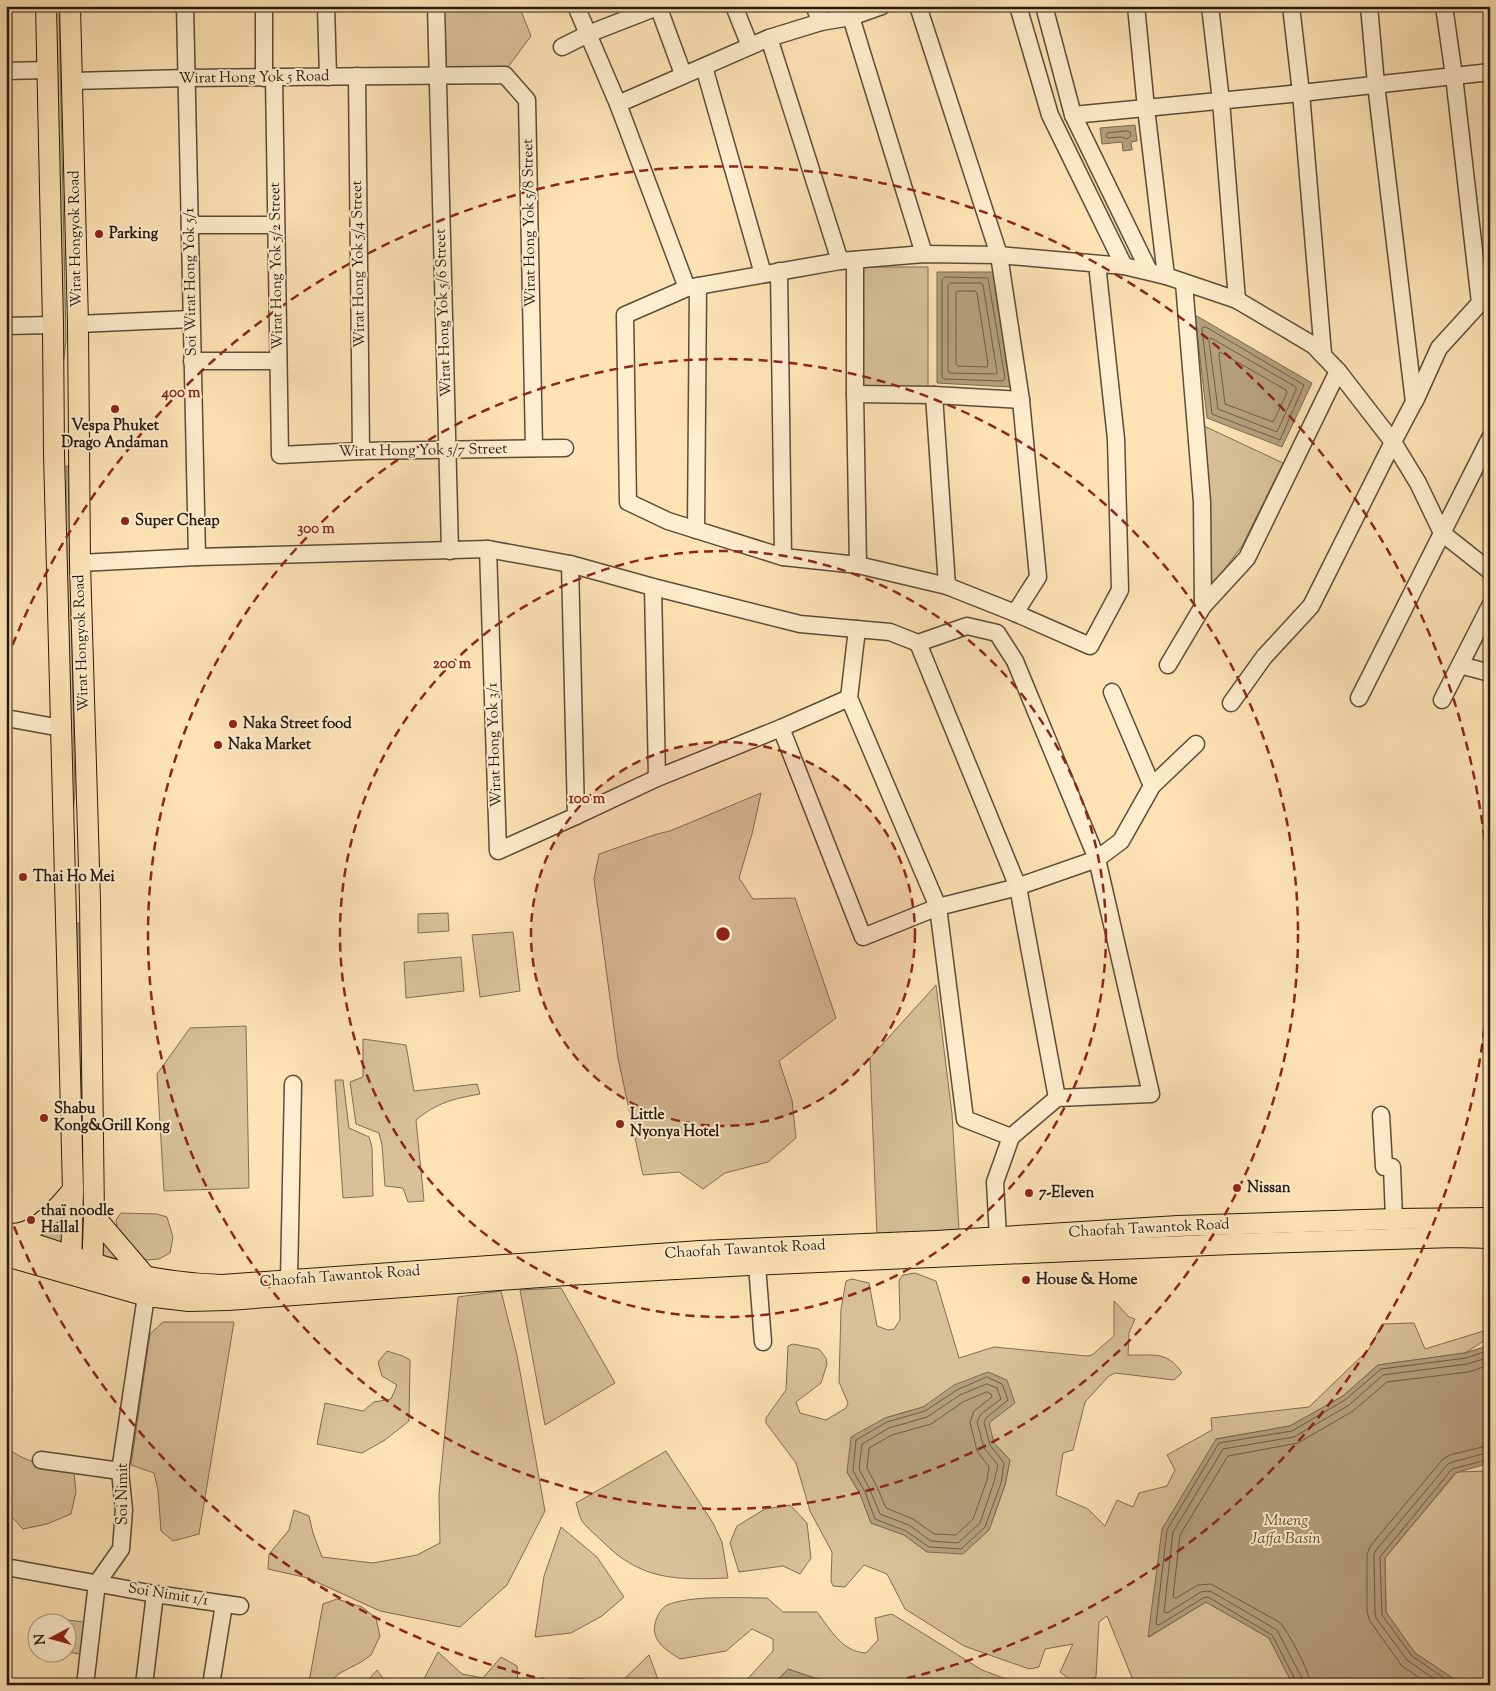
<svg xmlns="http://www.w3.org/2000/svg" width="1496" height="1691" viewBox="0 0 1496 1691" font-family="'Sorts Mill Goudy',serif">
<style>
.green{fill:#d8c198;stroke:#7f6e54;fill-rule:evenodd}
.water{fill:#b49f7d;stroke:#7b6a52}
.lines{fill:none;stroke-linecap:round;stroke-linejoin:round}
.shore{stroke:#6d5c47;stroke-width:1}
.minor-casing{stroke:#5c4c3a;stroke-width:19}
.major-casing{stroke:#261a11;stroke-width:22}
.minor{stroke:#feedce;stroke-width:16}
.major{stroke:#fde3b4;stroke-width:20}
.ring{fill:none;stroke:#8f2418;stroke-width:2.5;stroke-dasharray:9 6}
.poi-dot{fill:#8f2418;stroke:#feedce;stroke-width:2}
.labels{text-anchor:middle;dominant-baseline:central;stroke-width:4;stroke-linejoin:round;paint-order:stroke}
.street-label{font-size:15px;fill:#261a11;stroke:#feedce}
.poi-label{font-size:15px;font-weight:bold;fill:#261a11;stroke:#feedce;text-anchor:start}
.water-label{font-size:16px;font-style:italic;fill:#5f4f3c;stroke:#feedce}
.centre{fill:#8f2418;stroke:#feedce;stroke-width:2.5}
.ring-label{font-size:15px;text-anchor:middle;font-weight:bold;fill:#8f2418;stroke:#feedce;stroke-width:4;stroke-linejoin:round;paint-order:stroke}
</style>
<rect width="100%" height="100%" fill="#fde3b4"/>
<filter id="stains"><feTurbulence type="fractalNoise" baseFrequency=".004" numOctaves="4"/><feColorMatrix values="0 0 0 0 .2 0 0 0 0 .09 0 0 0 0 .02 0 0 0 .5 -.17"/></filter>
<radialGradient id="worn" r=".72"><stop offset=".6" stop-color="#630" stop-opacity="0"/><stop offset="1" stop-color="#630" stop-opacity=".3"/></radialGradient>
<g class="green">
<polygon points="55,6 59,6 66,340 62,376"/>
<polygon points="440,6 519,6 531,36 505,71 440,72"/>
<polygon points="860,267 928,267 928,388 859,388"/>
<polygon points="1204,426 1283,463 1242,546 1211,587"/>
<polygon points="66,466 68,466 75,791 71,837 62,541 66,510"/>
<polygon points="761,793 752,834 739,878 753,899 795,898 836,1018 779,1061 792,1100 796,1138 768,1162 725,1173 703,1189 679,1172 643,1175 618,1058 594,879 599,854 657,834 670,831"/>
<polygon points="448,913 449,931 418,933 418,914"/>
<polygon points="77,923 79,923 84,1202 82,1232 74,1007 77,963"/>
<polygon points="513,932 520,991 480,997 472,935"/>
<polygon points="461,957 464,991 406,998 404,962"/>
<polygon points="936,985 952,1114 959,1230 877,1237 870,1058"/>
<polygon points="246,1026 249,1188 164,1191 157,1074 190,1028"/>
<path d="M363 1039 406 1045 414 1091 477 1084 480 1094C453 1099 438 1102 416 1120L424 1201 408 1202 403 1188 385 1186 382 1145 379 1133 356 1124 350 1082 363 1077Z"/>
<polygon points="335,1080 343,1080 349,1128 369,1137 372,1147 373,1196 343,1198"/>
<polygon points="64,1207 67,1244 34,1235"/>
<polygon points="121,1213 157,1214 167,1217 173,1237 170,1253 159,1259 134,1261 118,1235 116,1220"/>
<polygon points="95,1226 119,1261 87,1252"/>
<path d="M915 1273 936 1281 959 1358 994 1347 1087 1356 1092 1355 1114 1336V1301L1129 1317 1135 1319 1129 1333 1128 1355C1153 1356 1167 1350 1182 1373L1174 1380 1115 1373 1109 1376 1085 1402 1073 1450 1063 1453 1056 1495 1088 1509 1105 1526 1117 1500 1133 1507 1139 1493 1167 1486 1175 1470 1167 1455 1212 1430 1211 1418 1309 1407 1369 1349 1382 1324 1414 1323 1425 1349 1490 1329V1337L1465 1353 1378 1365 1343 1396 1290 1426 1216 1439 1149 1637 1206 1602 1269 1638 1293 1685H1135L1107 1616 1099 1622 1096 1677 1077 1685 1060 1672 1073 1644 1045 1649 1039 1667 1029 1669 964 1646 905 1609 887 1574 864 1565 845 1587 833 1586 831 1581 832 1552 810 1511 796 1463 766 1423V1418L786 1390 788 1346 793 1344 819 1349 826 1358 827 1364 821 1383 796 1402 800 1413 826 1420 846 1408 848 1403 839 1382 841 1309 846 1281 852 1279 869 1283 877 1326 888 1330 894 1329 900 1320 899 1280 903 1275ZM923 1407 988 1423 994 1443 1010 1460 1005 1485 989 1530 927 1552 904 1535 871 1523 860 1494 847 1472 885 1418Z"/>
<polygon points="561,1288 615,1383 545,1425 520,1290"/>
<polygon points="501,1291 517,1355 545,1511 507,1585 460,1627 380,1611 308,1578 268,1569 269,1554 289,1530 294,1510 309,1516 313,1533 322,1557 373,1563 417,1555 440,1543 439,1494 458,1297"/>
<polygon points="163,1322 234,1322 199,1534 173,1541 161,1531 158,1490 154,1473 131,1465 150,1334"/>
<polygon points="387,1351 403,1356 410,1360 409,1421 385,1440 362,1453 317,1444 325,1403 363,1411 374,1402 391,1399 397,1385 382,1376 378,1362"/>
<path d="M6 1363 10 1366C14 1382 12 1396 6 1412Z"/>
<path d="M6 1446C20 1462 54 1467 74 1473L76 1492 71 1514 47 1524 23 1529 11 1516 6 1514Z"/>
<path d="M666 1451 713 1523 722 1542 728 1578C676 1580 641 1581 601 1540 595 1534 587 1528 582 1521 579 1516 578 1508 576 1503Z"/>
<polygon points="1488,1471 1490,1561 1486,1589 1490,1600 1490,1685 1463,1685 1415,1653 1386,1612 1385,1558 1457,1472"/>
<polygon points="790,1505 807,1523 811,1558 800,1574 783,1566 739,1572 730,1543 737,1526 765,1509"/>
<polygon points="561,1527 597,1557 624,1597 602,1616 571,1633 535,1637 544,1576"/>
<path d="M767 1598 783 1612H817C830 1629 842 1652 866 1653L878 1640 875 1618 892 1614 982 1670 1022 1685H984L979 1678 959 1685H835L788 1669 773 1685H742L773 1651V1639L752 1629 726 1651 680 1659C668 1651 651 1642 655 1624 656 1618 661 1608 667 1605 691 1595 740 1598 767 1598Z"/>
<polygon points="337,1599 362,1607 376,1618 380,1636 371,1655 361,1662 340,1673 332,1680 321,1685 309,1682 323,1604"/>
<polygon points="48,1618 84,1622 80,1654 68,1652 68,1624 47,1623"/>
<polygon points="438,1652 462,1674 483,1678 501,1657 517,1666 518,1685 408,1685 423,1681"/>
<polygon points="649,1655 660,1685 565,1685 570,1678 621,1682"/>
<polygon points="377,1670 388,1685 364,1685"/>
</g>
<g class="water">
<polygon points="1135,125 1137,141 1131,142 1132,150 1123,151 1122,142 1102,144 1100,128"/>
<polygon points="937,272 993,272 1011,387 937,383"/>
<polygon points="1195,315 1312,383 1282,447 1207,418"/>
<polygon points="1490,1345 1490,1463 1455,1473 1385,1558 1386,1612 1415,1653 1463,1685 1293,1685 1269,1638 1206,1602 1148,1637 1162,1529 1216,1439 1290,1426 1343,1396 1378,1365 1465,1353"/>
<polygon points="988,1372 1007,1380 1015,1403 989,1423 994,1443 1010,1460 1005,1485 989,1530 963,1554 927,1552 904,1535 871,1523 860,1494 847,1472 851,1437 885,1418 923,1407 954,1385"/>
<polygon points="788,1669 835,1685 773,1685"/>
</g>
<g class="lines">
<g class="shore">
<polygon points="1128,131 1130,132 1131,136 1127,139 1121,137 1108,138 1106,136 1108,133"/>
<polygon points="945,277 988,278 1005,378 1003,381 944,379 942,377 942,280"/>
<polygon points="951,283 981,283 983,285 997,372 996,374 950,373 948,371 948,286"/>
<polygon points="958,291 975,291 977,293 988,364 987,367 958,366 956,364 956,293"/>
<polygon points="1203,327 1206,327 1304,385 1280,440 1212,414 1202,329"/>
<polygon points="1211,338 1296,387 1296,390 1277,432 1218,409 1209,341"/>
<polygon points="1220,352 1286,390 1287,393 1273,422 1225,404 1219,355"/>
<polygon points="987,1377 1002,1384 1008,1400 986,1418 984,1422 990,1445 1004,1463 1001,1483 985,1527 961,1549 929,1547 906,1531 875,1519 865,1492 853,1471 856,1440 887,1422 925,1411 957,1390"/>
<polygon points="987,1384 997,1388 1001,1399 981,1414 977,1422 984,1448 998,1465 994,1482 980,1523 958,1543 931,1541 909,1525 880,1514 870,1490 859,1469 862,1444 889,1428 927,1417 960,1395"/>
<polygon points="987,1392 991,1394 992,1397 974,1411 970,1422 977,1451 989,1467 987,1480 973,1519 956,1535 934,1534 913,1519 886,1508 877,1487 867,1468 869,1448 892,1435 931,1424 963,1402"/>
<polyline points="1297,1685 1296,1681 1272,1635 1208,1597 1203,1598 1159,1625 1156,1624 1167,1530 1219,1443 1292,1431 1345,1400 1381,1369 1466,1358 1490,1350"/>
<polyline points="1303,1685 1302,1678 1277,1630 1212,1592 1207,1591 1201,1592 1167,1613 1164,1612 1173,1532 1223,1449 1294,1437 1349,1405 1383,1375 1467,1364 1490,1357"/>
<path d="M1311 1685C1310 1673 1288 1630 1279 1622L1211 1584 1198 1585 1176 1598 1173 1597 1180 1535 1228 1456 1298 1443 1353 1411 1387 1382 1468 1372 1490 1365"/>
<polyline points="1430,1685 1402,1666 1370,1621 1367,1612 1367,1554 1371,1545 1443,1459 1450,1455 1490,1445"/>
<polyline points="1443,1685 1407,1660 1376,1618 1375,1612 1374,1555 1376,1550 1448,1464 1453,1462 1490,1452"/>
<polyline points="1454,1685 1412,1656 1382,1615 1380,1557 1452,1469 1490,1459"/>
</g>
<g class="minor-casing">
<g id="minor">
<polyline points="185,6 197,557"/>
<polyline points="264,6 264,78"/>
<polyline points="326,6 328,77"/>
<polyline points="436,6 450,551"/>
<polyline points="576,6 618,104 687,288"/>
<polyline points="658,6 683,74"/>
<polyline points="734,6 750,46"/>
<polyline points="814,6 821,22"/>
<polyline points="918,6 999,255 1021,400 1038,577 1015,613"/>
<polyline points="1018,6 1050,115 1124,266"/>
<polyline points="1044,6 1073,115 1149,271"/>
<polyline points="1136,6 1146,108 1166,276"/>
<polyline points="1210,6 1221,101 1237,300"/>
<polyline points="1291,6 1301,93 1323,354"/>
<polyline points="851,17 924,254"/>
<polyline points="769,38 840,261"/>
<polyline points="562,47 588,34 660,6"/>
<polyline points="704,67 763,274"/>
<polyline points="6,71 47,70"/>
<polyline points="357,76 361,451"/>
<polyline points="274,77 280,455 361,451 565,448"/>
<polyline points="72,81 187,78 505,75 527,100 534,448"/>
<polyline points="618,104 769,38 821,22 851,17 882,6"/>
<polyline points="1073,115 1301,93 1490,72"/>
<polyline points="190,225 275,225"/>
<polyline points="855,260 855,394 858,565"/>
<polyline points="1097,264 1116,439 1120,590 1090,646 1015,613 947,586 858,565 783,557 668,521 628,502 625,315 687,288 698,286 840,261 924,254 999,255 1124,266 1166,276 1237,300 1313,345 1338,371 1393,442 1418,483 1442,533 1490,571"/>
<polyline points="779,271 783,557"/>
<polyline points="1184,283 1202,502 1203,606"/>
<polyline points="78,324 191,319"/>
<polyline points="6,326 53,325"/>
<polyline points="192,361 278,361"/>
<polyline points="855,394 934,395 1021,400"/>
<polyline points="934,395 947,586"/>
<polyline points="1415,401 1439,348 1480,303 1454,76 1444,6"/>
<polyline points="696,530 698,286"/>
<polyline points="488,549 498,851 576,816 657,778 781,728 849,698"/>
<polyline points="80,563 197,557 488,549 570,564 653,587 800,624 890,632 918,643 967,626 997,633 1015,661 1097,859 1151,1094 1057,1098 1011,1137 995,1182 998,1237"/>
<polyline points="570,564 576,816"/>
<polyline points="653,587 657,778"/>
<polyline points="857,629 849,698 938,907 965,1119 1011,1137"/>
<polyline points="918,643 1018,887 1057,1098"/>
<polyline points="1168,665 1203,606 1247,558 1338,371"/>
<polyline points="1460,665 1490,673"/>
<polyline points="1112,692 1152,786"/>
<polyline points="1359,698 1490,438"/>
<polyline points="1442,700 1490,606"/>
<polyline points="1231,703 1264,657 1311,606 1393,442 1414,402 1376,84 1369,6"/>
<polyline points="6,718 61,728"/>
<polyline points="781,728 863,937 938,907 1014,888 1097,859 1121,841 1152,786 1196,744"/>
<polyline points="1381,1115 1384,1167 1392,1167 1394,1219"/>
<polyline points="757,1265 763,1342"/>
<polyline points="289,1280 293,1084"/>
<polyline points="41,1460 120,1471"/>
<polyline points="6,1567 155,1594 240,1606"/>
<polyline points="85,1685 97,1583 121,1549 124,1510 120,1471 146,1296"/>
<polyline points="144,1685 155,1594"/>
<polyline points="211,1685 224,1604"/>
</g>
</g>
<g class="major-casing">
<g id="major">
<polyline points="46,6 53,325 54,454 73,1190 71,1268"/>
<polyline points="70,6 78,324 80,563 90,901 94,1216 92,1274"/>
<polyline points="94,1216 146,1277"/>
<path d="M8 1234C36 1236 56 1209 73 1190"/>
<path d="M6 1236C45 1246 81 1261 120 1271 153 1279 187 1284 222 1285L700 1251 936 1241 1178 1226 1394 1219 1490 1218"/>
<polyline points="6,1256 146,1296 189,1301 228,1300 567,1275 749,1265 1232,1244 1455,1237 1490,1238"/>
</g>
</g>
<use href="#minor" class="minor"/>
<use href="#major" class="major"/>
</g>
<circle cx="723" cy="934" r="192" fill="#8f2418" fill-opacity=".12"/>
<g class="ring">
<circle cx="723" cy="934" r="192"/>
<circle cx="723" cy="934" r="383"/>
<circle cx="723" cy="934" r="575"/>
<path d="M1490 954A767 767 0 0 1 882 1684M564 1684A767 767 0 0 1 7 1209M7 659A767 767 0 0 1 1490 914"/>
</g>
<g class="poi-dot">
<circle cx="99" cy="234" r="5"/>
<circle cx="115" cy="409" r="5"/>
<circle cx="125" cy="521" r="5"/>
<circle cx="233" cy="724" r="5"/>
<circle cx="218" cy="745" r="5"/>
<circle cx="23" cy="877" r="5"/>
<circle cx="44" cy="1118" r="5"/>
<circle cx="620" cy="1124" r="5"/>
<circle cx="1237" cy="1188" r="5"/>
<circle cx="1029" cy="1193" r="5"/>
<circle cx="31" cy="1220" r="5"/>
<circle cx="1026" cy="1280" r="5"/>
</g>
<g class="labels">
<g class="street-label">
<text transform="translate(254 78) rotate(-1)">Wirat Hong Yok 5 Road</text>
<text transform="translate(530 223) rotate(-91)">Wirat Hong Yok 5/8 Street</text>
<text transform="translate(76 239) rotate(-91)">Wirat Hongyok Road</text>
<text transform="translate(359 264) rotate(-91)">Wirat Hong Yok 5/4 Street</text>
<text transform="translate(277 266) rotate(-91)">Wirat Hong Yok 5/2 Street</text>
<text transform="translate(191 282) rotate(-91)">Soi Wirat Hong Yok 5/1</text>
<text transform="translate(444 313) rotate(-92)">Wirat Hong Yok 5/6 Street</text>
<text transform="translate(423 451) rotate(-1)">Wirat Hong Yok 5/7 Street</text>
<text transform="translate(82 643) rotate(-92)">Wirat Hongyok Road</text>
<text transform="translate(495 745) rotate(-92)">Wirat Hong Yok 3/1</text>
<text transform="translate(1149 1229) rotate(-3)">Chaofah Tawantok Road</text>
<text transform="translate(745 1250) rotate(-3)">Chaofah Tawantok Road</text>
<text transform="translate(340 1277) rotate(-4)">Chaofah Tawantok Road</text>
<text transform="translate(123 1494) rotate(-90)">Soi Nimit</text>
<text transform="translate(168 1595) rotate(9)">Soi Nimit 1/1</text>
</g>
<g class="poi-label">
<text x="109" y="234">Parking</text>
<text x="115" y="426" text-anchor="middle">Vespa Phuket<tspan x="115" dy="17">Drago Andaman</tspan></text>
<text x="135" y="521">Super Cheap</text>
<text x="243" y="724">Naka Street food</text>
<text x="228" y="745">Naka Market</text>
<text x="33" y="877">Thai Ho Mei</text>
<text x="54" y="1109">Shabu<tspan x="54" dy="17">Kong&amp;Grill Kong</tspan></text>
<text x="630" y="1115">Little<tspan x="630" dy="17">Nyonya Hotel</tspan></text>
<text x="1247" y="1188">Nissan</text>
<text x="1039" y="1193">7-Eleven</text>
<text x="41" y="1211">thaï noodle<tspan x="41" dy="17">Hallal</tspan></text>
<text x="1036" y="1280">House &amp; Home</text>
</g>
<g class="water-label">
<text x="1286" y="1521">Mueng<tspan x="1286" dy="18">Jaffa Basin</tspan></text>
</g>
</g>
<circle cx="723" cy="934" r="8" class="centre"/>
<g class="ring-label">
<text x="181" y="397">400 m</text>
<text x="316" y="533">300 m</text>
<text x="452" y="668">200 m</text>
<text x="587" y="803">100 m</text>
</g>
<rect width="1496" height="1691" fill="none" stroke="#fde3b4" stroke-width="25"/>
<rect x="8" y="8" width="1481" height="1676" fill="none" stroke="#261a11" stroke-width="2.5"/>
<rect x="12" y="12" width="1471" height="1666" fill="none" stroke="#261a11"/>
<g transform="translate(52 1638) rotate(264)"><circle r="24" fill="#feedce" stroke="#a89982"/>
<path d="M0-4L9 19L0 12L-9 19Z" fill="#8f2418"/>
<text y="-8" font-size="14" font-weight="bold" text-anchor="middle" fill="#261a11">N</text>
</g>
<rect width="100%" height="100%" filter="url(#stains)"/>
<rect width="100%" height="100%" fill="url(#worn)"/>
</svg>
